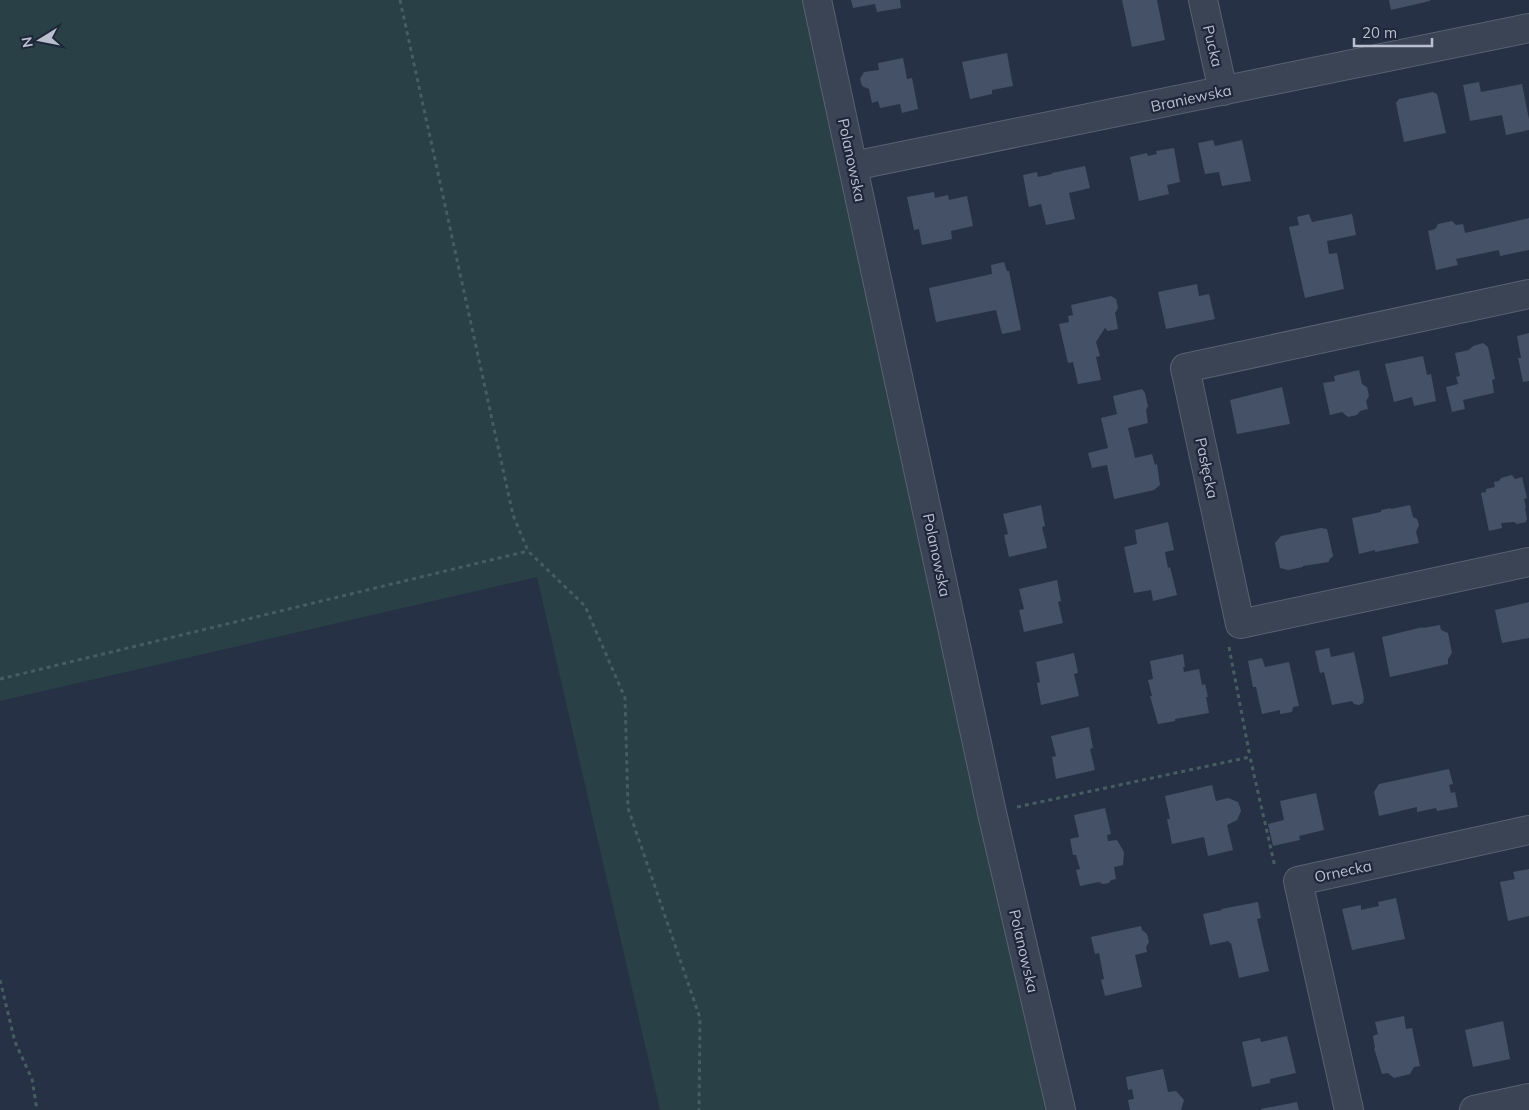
<svg xmlns="http://www.w3.org/2000/svg" width="1529" height="1110" viewBox="0 0 1529 1110" font-family="Mulish,sans-serif">
<style>
.green{fill:#284046}
.building{fill:#455167}
.lines{fill:none;stroke-linecap:round;stroke-linejoin:round}
.minor-casing{stroke:#596172;stroke-width:30}
.path{stroke:#475d62;stroke-width:3;stroke-dasharray:4 4;stroke-linecap:butt}
.minor{stroke:#3b4454;stroke-width:28}
.labels{text-anchor:middle;dominant-baseline:central;stroke-width:4.5;stroke-linejoin:round;paint-order:stroke}
.street-label{font-size:15px;fill:#b9bfce;stroke:#1f283a}
</style>
<rect width="100%" height="100%" fill="#263145"/>
<polygon class="green" points="0,0 804,0 1049,1110 660,1110 537,577 0,701"/>
<g class="building">
<polygon points="851,0 900,0 901,8 877,12 875,4 853,8"/>
<polygon points="1122,0 1157,0 1165,40 1132,47"/>
<polygon points="1389,0 1430,0 1430,1 1391,10"/>
<polygon points="1007,53 1013,86 992,90 992,94 970,99 962,62"/>
<polygon points="903,58 907,79 912,78 918,109 902,113 900,104 880,108 878,101 872,103 869,89 862,86 860,79 864,72 879,70 878,63"/>
<polygon points="1479,82 1481,92 1522,84 1529,119 1529,130 1506,135 1502,115 1470,121 1463,85"/>
<polygon points="1433,92 1437,94 1446,133 1404,142 1396,103 1399,99"/>
<polygon points="1213,140 1215,146 1242,140 1251,181 1222,186 1219,172 1205,174 1198,143"/>
<polygon points="1174,148 1180,182 1167,185 1169,194 1139,201 1130,157 1147,153 1148,156 1157,154 1156,151"/>
<polygon points="1085,166 1090,188 1069,193 1075,219 1046,225 1041,204 1029,207 1023,175 1037,172 1038,177 1052,174 1052,173"/>
<polygon points="934,192 935,198 948,195 949,200 967,196 973,226 951,231 952,239 922,245 919,229 914,230 907,197"/>
<polygon points="1309,214 1312,222 1352,214 1356,235 1327,241 1329,254 1337,253 1344,289 1305,298 1289,227 1299,225 1297,217"/>
<polygon points="1529,218 1529,250 1500,256 1499,250 1456,259 1458,265 1436,270 1428,231 1435,229 1438,224 1452,221 1456,225 1463,224 1465,233"/>
<polygon points="1004,262 1007,271 1009,271 1021,330 1002,334 996,310 936,322 929,288 992,274 991,265"/>
<polygon points="1197,284 1199,296 1209,294 1215,319 1166,329 1158,292"/>
<polygon points="1111,296 1116,299 1118,308 1115,313 1118,329 1108,331 1105,328 1096,342 1100,356 1096,357 1101,380 1078,384 1073,362 1068,363 1059,324 1069,322 1068,316 1073,315 1071,305"/>
<polygon points="1529,333 1529,381 1523,382 1518,358 1521,358 1517,336"/>
<polygon points="1483,343 1488,347 1495,379 1492,380 1494,393 1463,400 1465,409 1452,412 1446,387 1458,384 1456,377 1460,376 1455,353 1469,350 1473,346"/>
<polygon points="1423,356 1427,375 1431,374 1436,401 1414,406 1412,397 1394,402 1385,364"/>
<polygon points="1359,370 1362,384 1367,387 1369,396 1366,401 1368,409 1360,411 1357,415 1348,417 1342,412 1330,415 1323,383 1335,381 1334,376"/>
<polygon points="1282,387 1290,424 1237,434 1230,400"/>
<polygon points="1142,389 1145,393 1148,406 1146,410 1148,423 1128,428 1135,458 1152,454 1155,465 1157,464 1160,485 1154,490 1114,499 1107,465 1092,468 1088,453 1108,448 1101,418 1117,414 1113,396"/>
<polygon points="1512,475 1515,479 1522,477 1527,498 1524,499 1526,507 1525,508 1527,519 1526,522 1517,524 1514,522 1501,523 1502,528 1489,531 1481,493 1486,492 1486,489 1495,487 1494,482 1499,481 1501,478"/>
<polygon points="1041,505 1045,526 1042,527 1047,548 1009,557 1004,535 1008,534 1003,514"/>
<polygon points="1410,505 1413,517 1417,519 1419,525 1416,532 1419,543 1375,552 1375,550 1359,554 1352,518 1381,512 1381,510 1391,508 1391,509"/>
<polygon points="1168,522 1174,550 1165,552 1168,568 1170,567 1177,595 1153,601 1151,590 1134,593 1124,547 1137,544 1135,530"/>
<polygon points="1321,528 1327,529 1333,556 1329,560 1329,562 1303,566 1303,567 1288,570 1280,568 1275,543 1281,536"/>
<polygon points="1057,580 1061,601 1058,602 1063,623 1024,632 1019,610 1024,609 1019,589"/>
<polygon points="1529,602 1529,638 1502,643 1495,610"/>
<polygon points="1440,625 1441,630 1448,633 1452,653 1448,659 1448,664 1390,677 1382,637 1423,627 1423,628"/>
<polygon points="1329,648 1331,657 1354,652 1364,698 1363,703 1359,705 1354,704 1352,701 1332,705 1324,672 1320,673 1315,651"/>
<polygon points="1074,653 1078,673 1074,674 1079,696 1041,705 1037,683 1040,682 1036,662"/>
<polygon points="1183,654 1185,667 1183,667 1184,672 1199,669 1202,685 1205,684 1208,697 1206,697 1209,713 1175,719 1175,721 1158,724 1150,696 1152,696 1148,680 1153,679 1150,661"/>
<polygon points="1262,658 1265,667 1289,662 1299,706 1293,707 1292,712 1280,714 1280,710 1262,714 1256,687 1253,687 1248,661"/>
<polygon points="1089,727 1093,748 1090,749 1095,770 1056,779 1052,757 1056,756 1051,736"/>
<polygon points="1449,769 1453,784 1449,785 1451,793 1455,792 1458,807 1437,811 1436,808 1417,812 1417,807 1379,816 1374,792 1379,784"/>
<polygon points="1212,785 1216,801 1228,798 1238,802 1240,807 1241,811 1237,820 1227,825 1233,850 1208,856 1204,837 1172,844 1167,819 1170,819 1165,796"/>
<polygon points="1316,793 1324,830 1299,836 1300,840 1273,846 1268,824 1284,820 1280,801"/>
<polygon points="1105,808 1111,834 1107,835 1108,841 1117,840 1124,852 1123,865 1114,867 1116,879 1111,880 1109,883 1103,884 1099,882 1080,886 1076,870 1080,869 1076,855 1073,855 1070,839 1079,837 1074,815"/>
<polygon points="1529,869 1529,916 1508,921 1500,882 1515,879 1513,872"/>
<polygon points="1396,898 1405,939 1352,950 1342,909 1361,905 1361,910 1379,906 1378,902"/>
<polygon points="1258,902 1261,918 1257,919 1269,971 1239,978 1231,943 1229,943 1229,941 1210,945 1203,914 1222,910 1221,909"/>
<polygon points="1141,926 1142,930 1147,934 1149,942 1146,947 1147,952 1135,955 1142,987 1105,996 1101,980 1104,979 1099,953 1095,954 1091,937"/>
<polygon points="1404,1016 1406,1029 1412,1028 1420,1066 1414,1067 1410,1074 1394,1078 1388,1073 1382,1074 1374,1048 1375,1048 1373,1036 1378,1034 1375,1022"/>
<polygon points="1503,1021 1510,1059 1473,1067 1465,1030"/>
<polygon points="1287,1036 1296,1073 1270,1079 1270,1083 1252,1087 1242,1042 1260,1038 1261,1042"/>
<polygon points="1163,1069 1168,1092 1176,1091 1184,1100 1181,1110 1130,1110 1128,1100 1134,1099 1132,1089 1128,1090 1126,1077"/>
<polygon points="1297,1102 1299,1110 1261,1110 1261,1109"/>
</g>
<g class="lines">
<g class="minor-casing">
<g id="minor">
<polyline points="817,0 992,813 1061,1110"/>
<polyline points="1203,0 1223,91"/>
<polyline points="853,166 1529,28"/>
<polyline points="1529,294 1185,368 1240,624 1529,562"/>
<polyline points="1349,1110 1298,881 1529,830"/>
<polyline points="1474,1110 1529,1098"/>
</g>
</g>
<g class="path">
<polyline points="400,0 513,515 528,551 585,606 625,698 628,808 700,1018 699,1110"/>
<polyline points="1229,647 1250,757"/>
<polyline points="0,679 528,551"/>
<polyline points="1017,807 1250,757 1275,867"/>
<polyline points="0,980 15,1042 32,1079 37,1110"/>
</g>
<use href="#minor" class="minor"/>
</g>
<g class="labels">
<g class="street-label">
<text transform="translate(1213 46) rotate(77)">Pucka</text>
<text transform="translate(1191 98) rotate(-12)">Braniewska</text>
<text transform="translate(852 160) rotate(78)">Polanowska</text>
<text transform="translate(1207 468) rotate(78)">Pasłęcka</text>
<text transform="translate(937 555) rotate(78)">Polanowska</text>
<text transform="translate(1343 871) rotate(-12)">Ornecka</text>
<text transform="translate(1024 951) rotate(77)">Polanowska</text>
</g>
</g>
<g transform="translate(40 40) rotate(260)" stroke="#1f283a" stroke-width="4" paint-order="stroke">
<path d="M0-4L9 19L0 12L-9 19Z" fill="#b9bfce"/>
<text y="-8" font-size="14" font-weight="bold" text-anchor="middle" fill="#b9bfce">N</text>
</g>
<path d="M1354 38v8h78v-8" fill="none" stroke="#b9bfce" stroke-width="2.5"/>
<text x="1362" y="38" font-size="15" fill="#b9bfce" stroke="#1f283a" stroke-width="4" paint-order="stroke">20 m</text>
</svg>
